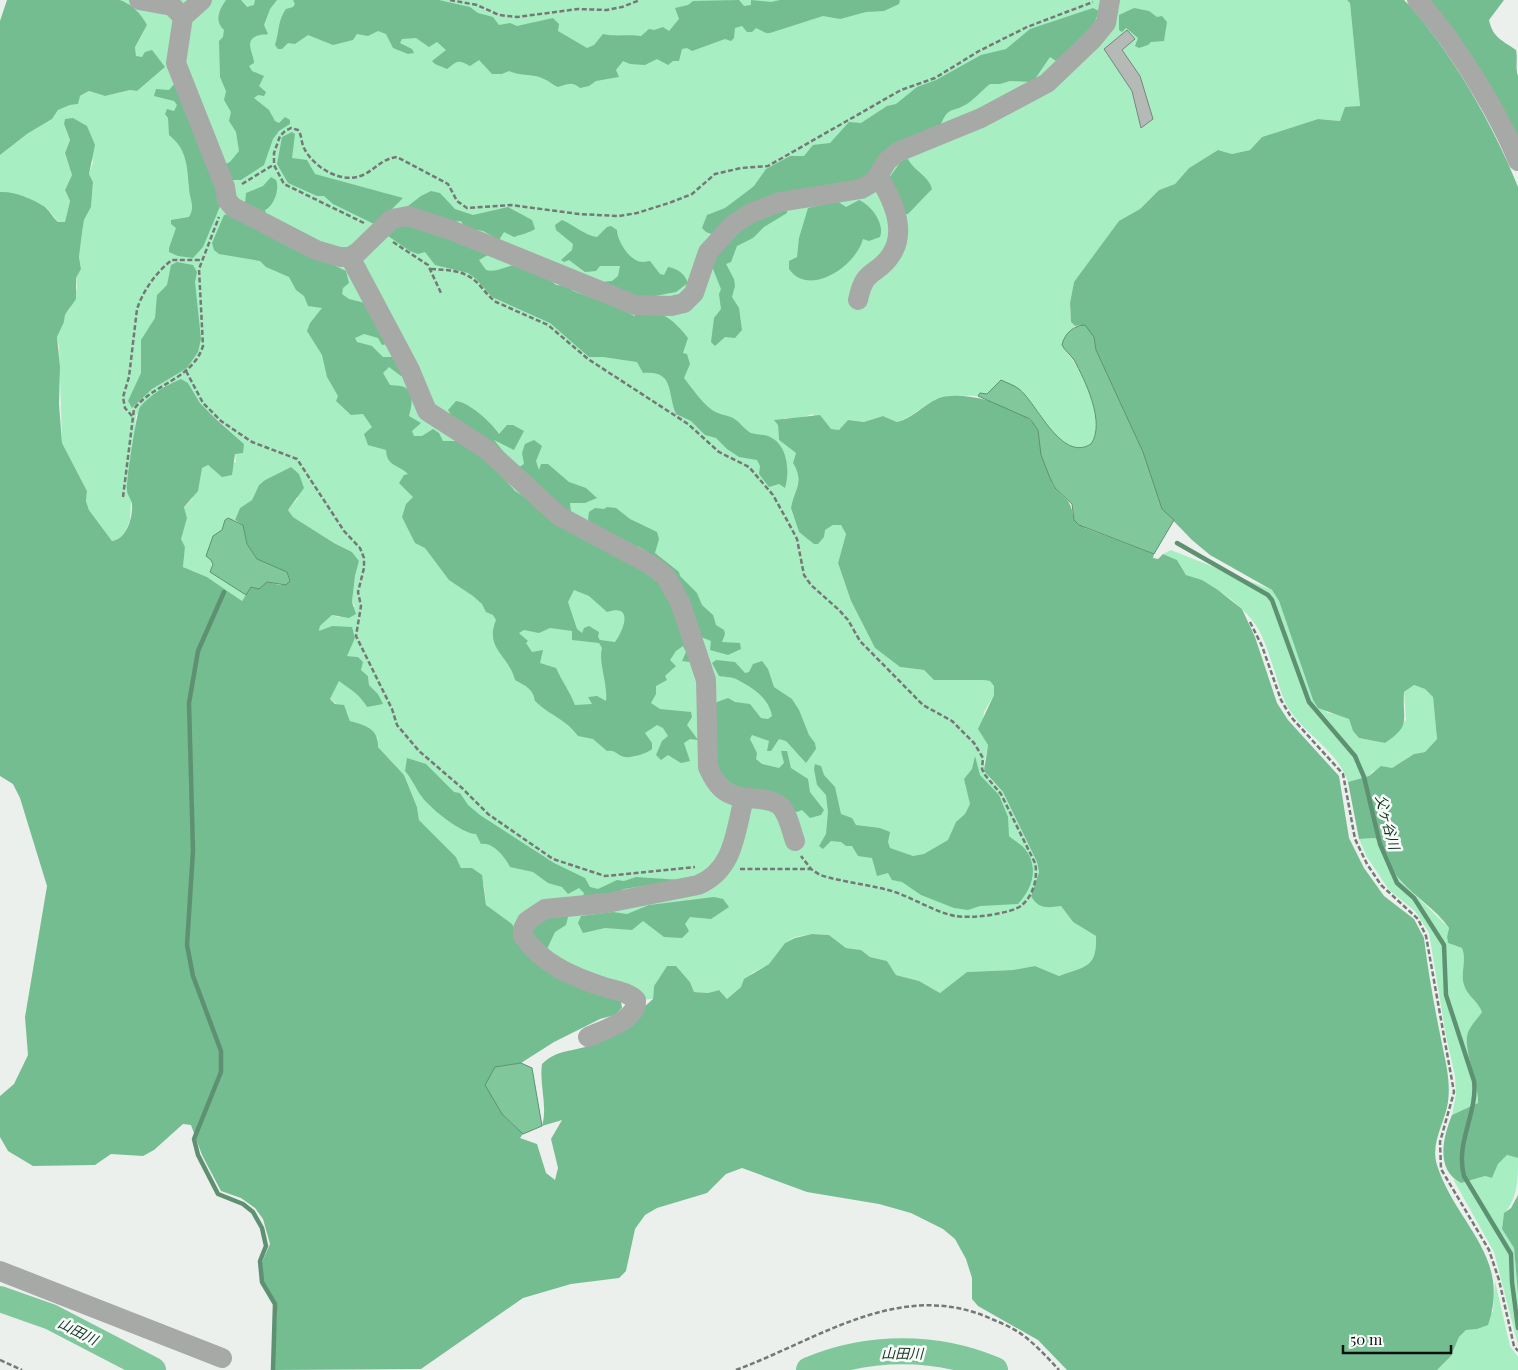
<svg xmlns="http://www.w3.org/2000/svg" width="1518" height="1370" viewBox="0 0 1518 1370" font-family="'Playfair Display','Noto Sans JP',serif">
<style>
.green{fill:#a7efc2}
.forest{fill:#74bd91;fill-rule:evenodd}
.water{fill:#80c89c;stroke:#5e9172}
.lines{fill:none;stroke-linecap:round;stroke-linejoin:round}
.stream{stroke:#5e9172;stroke-width:4.5}
.river{stroke:#80c89c;stroke-width:26}
.building{fill:#b5bab7;stroke:#7d817e}
.path{stroke:#757876;stroke-width:2.5;stroke-dasharray:5 2.5;stroke-linecap:butt}
.minor{stroke:#a7a9a7;stroke-width:20}
.labels{text-anchor:middle;dominant-baseline:central;stroke-width:5;stroke-linejoin:round;paint-order:stroke}
.water-label{font-size:14px;font-style:italic;fill:#123220;stroke:#f8fdfa}
</style>
<rect width="100%" height="100%" fill="#ebf0ed"/>
<g class="green">
<path d="M120 0H1347L1350 3 1360 106 1340 121 1318 119 1262 137 1250 150 1232 154 1218 150 1189 168 1175 184 1159 190 1140 209 1133 213 1074 282 1070 303 1071 322 1075 326 1063 339 1064 349C1081 367 1107 421 1091 444 1065 461 1042 416 1029 400L987 394 978 396 981 397C972 395 946 395 938 399 923 404 914 417 897 422L883 416 864 422 848 420 839 431 831 429 812 414 798 419 785 418 778 425 779 440 796 453 793 463C805 483 794 489 791 508L799 532 807 538 833 525H841L846 534 838 563 851 601 875 648 900 667 924 670 934 680H984L990 681 994 686V695L984 712 981 733 988 745 984 763 989 778 1003 792 1037 862 1039 872 1031 896 1054 907 1061 906 1073 922 1096 936C1097 968 1086 966 1059 976L1035 966 1013 970 967 972 940 993 919 981 896 975 887 961 870 957 861 950 846 948 829 935 812 934 795 937 785 943 769 964 752 973 741 987 727 999 719 990 708 993 694 992 690 982 676 966H667L654 986 653 999 621 1001 596 994 486 905 484 885 461 868 456 857 419 820 417 807 404 775 378 747V738L363 725 350 721 347 712 330 699 339 680C350 689 360 695 367 707L378 694 369 685 368 676 361 670 358 657 346 656 355 638 353 631 332 626 319 632 320 626 332 615 339 617 355 606 352 602 355 576 359 561 352 552 334 543 293 517 288 510 298 498 291 467 265 480 259 485 252 500 240 508 235 520H225L222 530 218 534 210 572 246 595 242 601 207 577 183 567 185 547 180 539 187 518 184 507 192 499 202 468 207 465 217 471 236 462 235 454 244 444 200 403 188 383 136 415 130 520C126 530 124 539 112 541L89 510 86 501 87 491 62 443 59 346 57 337 64 322 65 315 70 309 77 288 76 278 81 269 79 257 82 233 84 220 91 207 93 182 89 174 93 162 79 122 73 118 64 124 70 140 65 153 72 175 65 190 70 201 65 222H58L47 208 0 192V155L27 134 52 119 58 110 70 105 78 104 79 97 89 91 105 96 130 90 137 91 165 67 136 57 135 47 147 25 128 3Z"/>
<path d="M1171 550 1272 590 1279 601 1313 700 1328 713 1338 714 1349 719 1353 731 1359 738 1385 743 1406 720 1404 692 1414 685 1425 689 1433 697 1437 739 1425 752 1414 754 1392 768 1373 771 1369 776 1348 782C1339 754 1310 737 1293 715 1282 701 1279 684 1274 669 1268 652 1263 633 1252 620 1236 600 1211 583 1186 575L1177 560 1163 554Z"/>
<path d="M1375 838 1384 845 1400 880 1449 928 1447 937 1448 943 1462 948C1467 961 1460 973 1464 985 1467 996 1478 1001 1482 1012 1478 1018 1471 1025 1468 1032 1462 1049 1479 1082 1478 1103L1452 1115 1456 1094 1455 1076 1446 1036 1429 933 1415 911 1389 890 1367 857 1359 839Z"/>
<path d="M1507 1155 1518 1158C1518 1181 1518 1197 1504 1214L1502 1229 1514 1248 1518 1294V1345L1494 1252 1453 1179 1461 1183 1485 1176 1492 1178 1498 1164Z"/>
<polygon points="1495,1281 1510,1346 1518,1357 1518,1370 1437,1370 1451,1356 1459,1337 1466,1330 1477,1329 1493,1311"/>
</g>
<g class="forest">
<path d="M7 0H120C132 4 141 14 147 25L135 47 136 56 142 57 145 52 152 50 165 67 137 91 130 90 105 96 89 91 80 96 78 104 70 105 58 110 52 119 27 134 0 155V21Z"/>
<path d="M226 0H241L247 7 254 5 255 0H277L270 9 264 25 268 34C266 35 263 34 260 35 242 39 254 54 254 63L249 66 252 71 264 76 259 86 266 92 264 96 258 95 254 98 269 110 275 121 279 123 285 117 290 120V124L279 131 273 139 264 165 241 180H232L221 166 230 162 239 151 236 132 229 121 231 112 224 100 226 91 220 77 219 41 223 37 224 30C214 21 219 10 226 0Z"/>
<path d="M293 0H439L470 7 478 13 493 17 499 25 510 23 517 26 553 18 559 24 558 31 587 48 594 45 603 34C617 37 627 34 641 36L649 29 654 30 663 27 669 31 679 19 675 8 688 5 693 1 739 0 744 6 751 5V0L771 2 780 0H900L899 4 884 11 866 12 840 19 823 16 770 33H766L756 28 752 32H747L742 26 735 28 734 38 731 41 725 39 692 51 687 48 682 49 679 61H673L668 65 657 59 645 65 630 64 623 61 616 70 619 77 596 81 589 86 580 88C572 81 568 84 558 87 553 85 549 81 544 79 533 73 522 77 509 71L502 74H492L479 60 470 66C458 59 457 61 447 69L435 64 432 61 446 50 437 42 429 47 416 38 402 39 400 43 412 49 414 53 408 54 393 48 386 34 378 31 368 36 357 34 353 40 333 45 308 35 295 44 288 43 282 49H278L275 45C279 33 278 19 286 9L293 7 295 4Z"/>
<path d="M1347 0H1404C1448 45 1495 128 1518 187V1158L1507 1155 1498 1164 1492 1178 1485 1176 1461 1183C1435 1170 1443 1137 1452 1115L1478 1103C1479 1082 1462 1049 1468 1032 1471 1025 1478 1018 1482 1012 1478 1001 1467 996 1464 985 1460 973 1467 961 1462 948L1448 943 1447 937 1449 928C1436 909 1416 898 1401 881 1389 867 1390 850 1375 838L1359 839 1348 782 1369 776 1381 766 1392 768 1414 754 1425 752 1437 739 1433 697 1425 689 1414 685 1404 692C1402 721 1412 725 1385 743L1359 738 1353 731 1349 719 1318 708 1313 700 1279 601 1272 590 1210 555 1192 540 1162 509 1143 452 1096 350 1094 337 1081 325 1075 326 1071 322 1070 303 1074 282 1119 221 1140 209 1159 190 1175 184 1189 168 1218 150 1232 154 1250 150 1262 137 1318 119 1340 121 1345 107 1360 106 1350 3Z"/>
<path d="M1426 0H1504L1489 20C1493 38 1502 40 1516 50 1518 60 1515 67 1518 76V146Z"/>
<path d="M1093 8 1099 11 1091 32 1056 61 1050 57 1033 82 1010 81 1000 84H990C982 90 972 102 965 105 951 113 949 106 941 124L869 176 714 235 706 232 702 228 707 215 725 208 745 193 754 186 766 169 790 156H804L813 145 830 143 849 122 861 123 887 106 896 104 917 87 936 80 981 55 1006 49 1030 29Z"/>
<polygon points="1134,8 1149,11 1157,17 1162,16 1167,22 1164,41 1151,42 1148,45 1139,48 1135,46 1138,38 1126,28 1122,32 1119,30 1119,15"/>
<path d="M176 82 221 204 203 247 193 258 178 256 169 252V248L176 228 171 224V220L189 217C196 206 189 199 189 187 187 166 187 149 169 135L168 118 165 114 167 109 174 111 177 105 174 101 154 96 156 89 169 90Z"/>
<path d="M73 118 87 126 95 145 89 174 93 182 91 207 84 220 82 233 79 257 81 269 76 278V299L65 315 64 322 57 337 60 367 59 404 62 443 87 491 86 501 89 510 112 541C127 539 133 517 132 504 131 498 127 495 127 490 126 482 137 411 140 407 150 395 166 385 181 379L188 383 200 403 216 419 244 444 243 453 235 454 232 475 222 477 208 465 202 468 198 491 184 507 187 518 181 539 185 547 183 567 207 577 242 601 251 587C256 585 262 582 267 582 277 583 282 589 290 580L287 572 257 559 247 544 243 525 235 520 240 508 252 500 259 485 265 480 291 467 299 474 304 488 288 510 293 517 334 543 352 552 359 561 355 576 352 602 356 614 349 618 332 615 320 626 319 631 332 626 352 627 355 638 347 656 358 657 363 662 361 670 368 676 369 685 378 694 383 704 367 707C360 695 350 689 339 681L330 699 335 704 344 705 350 721C365 725 379 729 378 747L404 775 417 807 419 820 456 857 461 868H472L482 875 486 905 512 924 518 936 621 1001 622 1008 615 1015 600 1019 554 1042 521 1063 495 1067 502 1114 523 1134 520 1138 537 1144 546 1173 555 1180 558 1168 551 1139 562 1120 542 1126C548 1106 539 1085 542 1064 557 1049 573 1052 591 1045 613 1036 636 1014 653 999L654 986 667 966H676L690 982 694 992 708 993 719 990 727 999 741 987 744 979 769 964 785 943 795 938 812 934 829 935 846 948 861 950 870 957 887 961 896 975 919 981 940 993 967 972 1013 970 1035 966 1059 976C1086 966 1097 968 1096 936L1073 922 1061 906C1048 908 1038 909 1031 896L1039 872 1037 862 1003 792 984 771 988 745 978 729 994 695V686L990 681 984 680H934L924 670 900 667 875 648 851 601 838 563 846 534 841 525H833L825 530 824 537 818 544H814L799 532 791 508C794 489 805 483 793 463L796 453 779 440 778 425 774 420 820 415 831 429 839 430 848 420 864 422 883 416 897 422C913 418 922 406 937 399 959 388 1028 406 1038 430 1042 441 1041 455 1046 467 1049 473 1051 483 1055 488 1068 503 1070 497 1074 520L1085 528 1154 554 1153 558 1158 559 1163 554 1177 560 1186 575 1202 580 1218 590 1242 609 1255 637 1277 703 1288 720 1339 776 1349 838 1364 868 1384 896 1414 919 1424 938C1428 971 1434 1005 1441 1039 1445 1060 1451 1080 1448 1102 1445 1123 1430 1143 1437 1165 1455 1223 1512 1256 1488 1325L1477 1329 1466 1330 1459 1337 1451 1356 1437 1370H1067L1038 1340 978 1306 972 1299V1278L966 1259 955 1239 943 1229 911 1213 879 1204 807 1192 742 1168 726 1174 707 1193 657 1208 645 1215 635 1229 626 1271 619 1278 571 1284 523 1298 421 1369 274 1370 277 1304 263 1280 262 1262 270 1244 263 1219 255 1208 241 1198 221 1191 202 1155 191 1125 183 1124 154 1150 143 1156 111 1154 95 1165 33 1166 8 1151 0 1137V1096L14 1084 28 1055 25 1017 47 886 20 798 13 784 0 776V192C14 191 33 199 45 207 50 211 53 218 58 222H65L70 201 65 190 72 175 65 153 70 140 64 124 65 119Z"/>
<polygon points="292,132 295,134 292,158 307,160 315,174 403,198 376,225 333,204 324,196 317,196 288,183 277,164 282,137"/>
<path d="M908 159C914 171 929 176 932 189L908 214H902L889 178 902 160Z"/>
<path d="M271 177 276 180C280 189 274 206 265 210L266 213 245 203 246 193 263 186Z"/>
<path d="M431 191 440 193 455 209 473 215 508 207 532 220 535 229C532 232 519 235 514 237L504 232 499 240 483 231 465 228 461 221 444 223 408 206 421 196Z"/>
<path d="M859 200C872 206 885 224 880 237L869 241 863 239C856 266 809 298 789 269V261L797 257 799 238 808 208 837 201 846 207Z"/>
<path d="M787 208V213L764 227 753 238 737 246 731 262 726 264 734 279 735 286 732 297 739 308 742 330 735 338 725 337 715 346 711 342 714 318 721 309 719 294 721 289 711 264C732 228 748 220 787 208Z"/>
<path d="M229 214 346 271 349 283 343 288 342 294 349 299 365 303 387 344 382 345 378 338 364 334 355 338 357 342 372 346 383 357H393L405 373 401 376 389 367 383 373 390 385C395 386 402 385 406 388 415 394 411 408 409 416L421 423 412 431 414 436H422L433 429 439 433 443 441H461L491 463 515 491 668 587 691 658 689 662 682 661 686 652 683 646 676 651 670 660 676 666 665 676 667 680 656 686V694L651 703 660 709 691 712 692 717 687 725 698 740 690 739 684 743 690 761 681 763 668 755 661 760 656 755 662 741 668 736 663 728 657 725 645 733 652 743V749C648 753 632 758 625 757 618 756 615 749 607 751L593 739 578 736C566 719 549 715 535 701 533 688 525 686 515 680 509 655 484 649 496 620L493 615 486 612 482 604 473 596 449 580 425 548 415 543 402 517 406 504 413 497 399 483 404 475 408 474C398 464 387 467 386 450L368 445 364 434 372 427 363 414 351 415 336 401 338 396 327 377 322 355 307 331 310 323 322 308 308 306 304 296 296 290 289 277 266 267 260 261 219 254 214 250 212 243 224 215ZM574 590 589 596 607 612C634 603 624 630 615 642L600 640 598 637 599 632 589 626 584 628 582 633 577 629 568 602ZM550 628 572 631V640L599 643 602 648C598 662 608 684 606 701L597 696 588 697 592 704 575 705C570 692 562 681 556 668L540 663 543 650 532 652 526 643 528 641 519 633 524 630 539 633Z"/>
<path d="M562 220C574 225 584 235 597 237L607 227 611 226 617 230C617 241 630 262 643 262 645 262 648 261 650 261L660 274 664 275 668 267C678 269 684 273 688 283L676 292 639 299 601 282 612 281 618 276 620 266H600L596 271 585 272 569 260 564 262 561 260 572 250 573 244 556 230 555 225Z"/>
<path d="M407 223 488 255 479 260 486 270C498 273 506 265 517 265 527 266 550 278 556 285L568 286 573 291 620 308 634 316C655 302 676 322 688 338L683 353 687 354 690 364 684 378C693 389 700 401 712 410 717 414 727 415 733 418 740 422 745 430 751 433 757 435 764 434 770 437 788 445 790 472 785 488L779 484 769 487 759 474 760 466 757 460 739 457 727 449 716 438 705 435 691 421 676 414C667 393 675 370 643 373L637 362 603 357H589L550 323 492 297 476 279 468 273 435 265 425 252 418 254 410 251 385 234 398 224Z"/>
<polygon points="177,262 193,265 197,272 195,282 201,339 198,352 187,368 152,389 132,408 128,401 141,373 141,340 155,318 157,295 167,285 171,265"/>
<path d="M456 401C469 402 492 423 499 434L507 425H513L524 431 514 450 494 440 507 456 451 415 448 410Z"/>
<polygon points="534,440 542,446 536,461 539,470 541,464 548,464 569,482 586,488 597,498 585,503 570,503 571,512 569,516 516,469 524,464 522,453 525,444"/>
<polygon points="607,507 616,508 630,519 657,532 659,539 655,553 679,572 680,576 697,593 702,605 713,615 716,625 724,630 725,634 722,642 740,643 741,649 728,655 710,650 711,641 701,637 646,551 637,546 631,548 595,529 588,519 589,512 595,508 604,509"/>
<path d="M716 660 735 662 745 673 749 672 753 664 762 661 768 669 774 687 792 699 799 710 809 735 815 743 816 749 806 763 786 741 779 739 771 751H767L769 741 752 735 750 739 757 753 756 759 762 764 779 768 784 763 781 751H787L791 768 808 779 810 792 824 810 821 815 810 818 802 810 797 812 748 794 717 774 712 707 717 702 728 698 735 702 750 704 761 718 768 719 772 716C769 698 753 688 738 680 732 676 726 678 719 676L712 663Z"/>
<path d="M975 756 980 775 999 795 1008 817 1009 836C1013 840 1021 844 1025 849 1039 867 1033 888 1018 904L980 906 968 910 954 908 921 895 902 882 892 880 888 873 877 876 872 858 858 856 852 846H846L841 842 831 841 823 849 819 846 826 834 828 812 826 795 817 785 814 769 815 764 821 766 824 775 835 787 841 814 852 818 856 825 880 828 890 832 888 842 890 848 913 856 924 854 948 840 956 822 965 814 970 804 964 779 972 769Z"/>
<path d="M407 758 426 764 454 792 460 793 468 805 480 815 554 863 585 878 590 887 598 889 617 880 624 881 636 877 681 880 624 889 613 894 582 900 584 893 579 888 568 894 562 887 548 883 533 872 510 867C505 857 493 842 481 844L476 834C462 834 431 809 422 797 416 789 412 779 405 771Z"/>
<polygon points="714,897 723,899 729,907 711,919 690,917 685,924 689,931 682,938 664,937 643,921 632,930 605,928 583,933 578,923 581,916 613,912 627,914 649,905"/>
<polygon points="561,912 568,917 566,925 555,932 547,949 535,942 532,928 535,921"/>
<polygon points="1518,1195 1518,1294 1514,1248 1502,1229 1504,1213 1511,1208"/>
</g>
<g class="water">
<path d="M1085 325 1094 337 1096 350 1143 452 1162 509 1174 520 1154 554 1079 525 1074 520 1072 504 1055 488 1050 478 1041 455 1038 430 1030 419 978 396 980 393 987 394 1001 380C1007 383 1014 385 1019 389 1037 403 1061 463 1091 444 1106 423 1085 380 1074 360 1070 354 1065 351 1062 345 1064 334 1074 325 1085 325Z"/>
<polygon points="228,518 243,525 247,544 257,559 287,572 290,581 286,585 267,582 259,589 251,587 246,595 210,572 213,564 211,560 206,556 213,536 222,530 225,520"/>
<polygon points="521,1063 532,1068 542,1126 523,1134 502,1114 485,1085 495,1067"/>
</g>
<g class="lines">
<g class="stream">
<path d="M1177 543 1268 595 1272 600 1309 702 1355 756 1364 777 1380 844 1397 883 1414 898 1444 945 1446 995 1474 1081C1478 1113 1455 1142 1464 1176L1511 1254 1512 1282 1518 1328"/>
<polyline points="224,592 198,651 189,703 193,851 187,945 193,976 221,1051 221,1072 194,1139 198,1155 218,1194 243,1204 253,1212 262,1228 266,1246 260,1261 262,1282 275,1304 273,1370"/>
</g>
<g class="river">
<polyline points="0,1299 51,1317 153,1370"/>
<path d="M809 1370C868 1345 937 1345 995 1370"/>
</g>
</g>
<polygon class="building" points="1127,30 1135,39 1122,50 1140,76 1153,119 1141,128 1132,91 1104,49"/>
<g class="lines">
<g class="path">
<polyline points="450,0 477,5 499,15 517,17 578,9 607,10 622,7 640,0"/>
<polyline points="242,184 273,165"/>
<path d="M364 223 284 184 274 165V153L280 136 285 131 291 128 298 130C302 135 301 142 304 148 313 167 342 185 363 175 376 169 381 159 397 157L448 184 457 201 467 208 511 205 579 214 619 216 637 213 669 203 692 194 715 174 741 168 768 166 901 90 935 78 979 51 1027 27 1093 2"/>
<polyline points="393,242 428,265 441,293"/>
<path d="M431 269C446 270 461 270 473 279 482 286 487 296 496 302L548 325 588 359 688 424 719 452 749 467 773 495 788 522 797 539 804 575 811 585 839 610 848 620 860 641 923 705 952 721 974 743 983 758 982 769 985 775 1001 794 1035 863C1038 876 1034 895 1022 905 1012 914 969 919 955 916 931 911 911 896 888 890 865 884 842 882 820 875L811 869 801 856"/>
<polyline points="186,371 203,403 221,421 252,442 297,459 344,531 360,548 364,558 364,568 358,592 361,606 356,636 392,709 397,725 419,751 462,788 488,814 553,859 605,876 695,867"/>
<path d="M132 416 125 408 123 397 129 377 137 309C143 291 156 272 172 260H201"/>
<path d="M123 497 134 409C154 383 192 380 203 346L199 269 219 217"/>
<polyline points="1250,622 1262,646 1281,700 1291,717 1343,774 1355,839 1367,864 1381,885 1418,919 1426,936 1454,1092 1440,1142 1441,1169 1489,1250 1499,1280 1514,1346 1518,1351"/>
<polyline points="740,869 811,869"/>
<polyline points="0,1360 22,1370"/>
<path d="M736 1370C820 1339 902 1277 994 1320 1004 1324 1015 1329 1024 1336 1037 1346 1048 1358 1059 1370"/>
</g>
<g class="minor">
<polyline points="139,0 172,6 183,17"/>
<polyline points="202,0 183,17 176,63 225,187 227,200 233,207 316,250 340,257 350,257 358,252 392,219 408,216 451,230 635,305 671,306 684,303 694,293 708,252 733,225 751,213 780,202 861,189 875,181 887,161 898,152 981,118 1047,83 1093,39 1106,23 1110,0"/>
<path d="M1417 0C1452 37 1499 113 1518 161"/>
<path d="M350 257 410 370 427 411 486 449 559 516 653 566 666 577 680 602 706 680 708 767C720 795 731 797 760 799 767 800 774 801 779 805 788 812 791 830 795 841"/>
<path d="M858 300C865 266 877 277 891 255 908 230 892 198 878 176"/>
<path d="M588 1037C603 1030 638 1020 636 1000 628 992 614 990 604 987 573 977 542 964 523 936V929L527 921 545 909 607 903 698 885C734 870 735 833 744 798"/>
<polyline points="0,1271 222,1358"/>
</g>
</g>
<g class="labels">
<g class="water-label">
<text transform="translate(1388 822) rotate(75)">父ヶ谷川</text>
<text transform="translate(78 1331) rotate(27)">山田川</text>
<text transform="translate(902 1353) rotate(1)">山田川</text>
</g>
</g>
<path d="M1343 1345v8h108v-8" fill="none" stroke="#0f1110" stroke-width="2.5"/>
<text x="1350" y="1345" font-size="15" fill="#0f1110" stroke="#f8fdfa" stroke-width="4" paint-order="stroke">50 m</text>
</svg>
